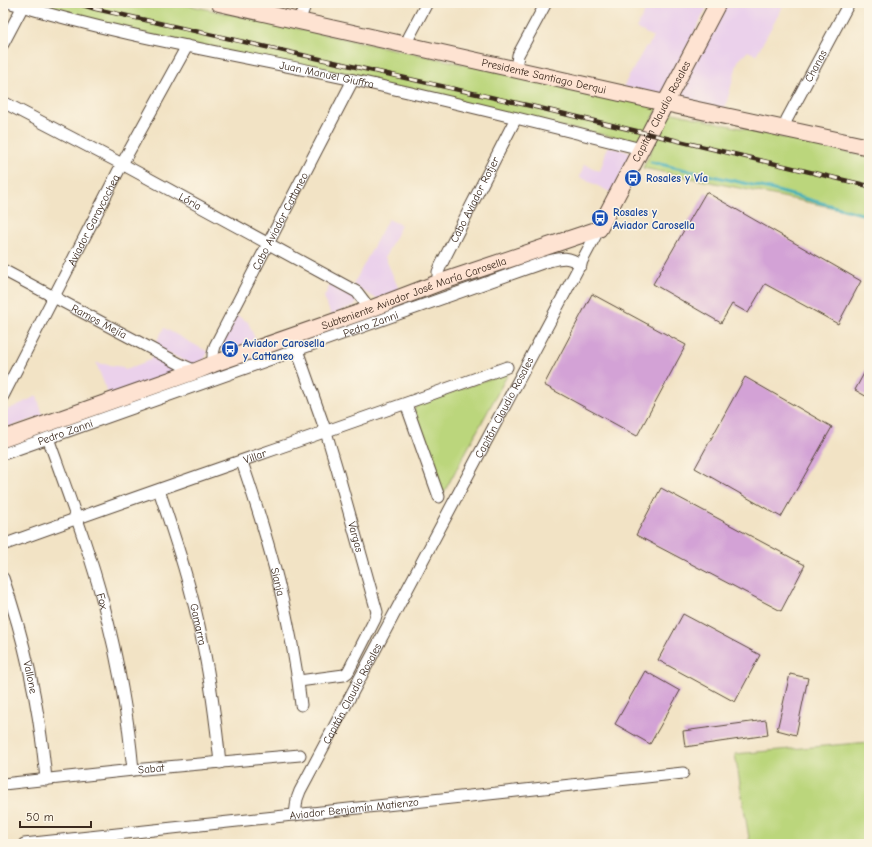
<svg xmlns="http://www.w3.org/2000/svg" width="872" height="847" viewBox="0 0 872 847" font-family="'Comic Neue',sans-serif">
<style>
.built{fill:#ebd1eb}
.green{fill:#bbd67c;stroke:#7b804d}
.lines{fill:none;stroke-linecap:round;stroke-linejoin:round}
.stream{stroke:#3fafb9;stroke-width:3}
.building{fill:#d3a2d6}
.street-casing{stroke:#564637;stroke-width:13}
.secondary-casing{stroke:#564637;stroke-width:18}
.street{stroke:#fff;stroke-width:11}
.secondary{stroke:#fee3d2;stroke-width:16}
.rail-casing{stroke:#3b2a1e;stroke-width:4.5}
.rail{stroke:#fcf5e5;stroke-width:3;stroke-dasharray:9;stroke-linecap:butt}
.labels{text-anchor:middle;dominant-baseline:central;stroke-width:3;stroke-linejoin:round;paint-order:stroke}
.street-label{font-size:11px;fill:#3b2a1e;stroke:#fcf5e5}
.transit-label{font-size:11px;font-weight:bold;fill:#164399;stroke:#fcf5e5;text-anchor:start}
</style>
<rect width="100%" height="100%" fill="#fcf5e5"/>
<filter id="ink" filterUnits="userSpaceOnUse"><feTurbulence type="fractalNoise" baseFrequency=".025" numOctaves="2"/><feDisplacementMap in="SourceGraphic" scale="8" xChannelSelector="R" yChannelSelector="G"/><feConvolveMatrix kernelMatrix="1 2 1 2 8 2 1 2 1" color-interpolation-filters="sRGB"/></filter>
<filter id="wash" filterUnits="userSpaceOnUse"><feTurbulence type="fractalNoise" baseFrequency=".012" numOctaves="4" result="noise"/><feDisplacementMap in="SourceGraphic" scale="16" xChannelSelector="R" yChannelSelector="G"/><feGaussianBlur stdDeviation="0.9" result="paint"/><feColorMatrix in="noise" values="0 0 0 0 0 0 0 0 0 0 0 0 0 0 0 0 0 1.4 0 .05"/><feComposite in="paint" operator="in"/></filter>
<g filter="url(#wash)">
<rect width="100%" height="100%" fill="#f2e3c5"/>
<g class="built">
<polygon points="650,3 709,3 664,93 660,94 623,87 646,46 648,47 653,37 636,28"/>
<polygon points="724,3 785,3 756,55 748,51 738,61 724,112 679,101 677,97"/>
<polygon points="608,146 629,152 630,154 612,193 580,177 584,164 600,171"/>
<polygon points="388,219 401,225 385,257 400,292 377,299 353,285"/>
<polygon points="331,283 356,298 357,301 355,305 331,315 324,297"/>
<polygon points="234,314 248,322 256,341 227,351 223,351 219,347"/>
<polygon points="164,328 208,352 204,360 193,365 154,346"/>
<polygon points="153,355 174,366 176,369 174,373 109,396 96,363 123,367 125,370 150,360"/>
<polygon points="37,396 43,416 3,429 3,412"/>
</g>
<g class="green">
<polygon points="11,3 178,3 659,106 641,142 516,118"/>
<polygon points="669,112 869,157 869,215 643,168"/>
<polygon points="509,372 443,494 414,413 415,407 420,403"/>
<polygon points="869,742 869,844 750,844 735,754"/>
</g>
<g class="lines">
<polyline class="stream" points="651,162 770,189 869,216"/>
</g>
<g id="blocks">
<g class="building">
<polygon points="706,192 861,281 838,324 765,284 748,313 732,304 721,323 653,284"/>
<polygon points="592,294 686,345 637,436 544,385"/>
<polygon points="869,364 869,398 855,390"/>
<polygon points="745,377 832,427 781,517 695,468"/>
<polygon points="661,488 805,565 781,611 636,535"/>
<polygon points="683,614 760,655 735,702 658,660"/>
<polygon points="645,671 680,691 650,744 615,724"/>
<polygon points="790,674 808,678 796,735 777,730"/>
<polygon points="766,720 768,735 685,747 683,731"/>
</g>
</g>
</g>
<g filter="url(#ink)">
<use href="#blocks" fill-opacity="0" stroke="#564637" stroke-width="1"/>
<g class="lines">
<g class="street-casing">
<g id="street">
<path id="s1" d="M11 3C123 37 239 55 354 80 450 101 546 125 641 149"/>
<polyline points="299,21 306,3"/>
<polyline points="3,44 23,6"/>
<polyline points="407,45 409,37 427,3"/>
<polyline points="516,69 518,55 546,3"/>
<path id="s2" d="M3 102 122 164 357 292 370 309"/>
<path id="s3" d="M783 129 787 119 849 3"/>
<path id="s4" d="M3 270 180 364 196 371"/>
<path id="s5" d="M438 283V272L441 265 516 118"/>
<path id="s6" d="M297 350 326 432 337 469 377 612 375 619 348 672 344 675 299 681"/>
<path id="s7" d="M213 364V354L215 346 353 80"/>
<path id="s8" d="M3 396 122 164 187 46"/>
<polyline points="406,404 439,497"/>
<path id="s9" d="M48 438C68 494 89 549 104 606 118 660 128 715 133 770"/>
<path id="s10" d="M3 454 545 262C561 258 567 255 581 265"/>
<path id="s11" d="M242 462C269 541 292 622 301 705"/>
<path id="s12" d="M159 490C176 541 193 592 203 645 211 684 216 723 220 763"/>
<path id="s13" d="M3 545C170 484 340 428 507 367"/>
<path id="s14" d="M3 578C26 643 40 711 46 780"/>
<path id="s15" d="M3 784 133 770 300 755"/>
<path id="s16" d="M295 815 297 799 300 791 599 229"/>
<path id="s17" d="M24 844 683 773"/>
</g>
</g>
<g class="secondary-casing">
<g id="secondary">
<path id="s18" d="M219 3 665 103 869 147"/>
<path id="s19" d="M3 439 196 371 213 364 370 309 438 283 599 229 718 3"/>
</g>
</g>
<use href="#street" class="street"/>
<use href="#secondary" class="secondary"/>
<g class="rail-casing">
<polyline id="rail" points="76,3 96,9 531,106 869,186"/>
</g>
<use href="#rail" class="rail"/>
</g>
</g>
<defs>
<g id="bus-disc" transform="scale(0.9)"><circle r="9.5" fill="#1a4fb4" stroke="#fcf5e5"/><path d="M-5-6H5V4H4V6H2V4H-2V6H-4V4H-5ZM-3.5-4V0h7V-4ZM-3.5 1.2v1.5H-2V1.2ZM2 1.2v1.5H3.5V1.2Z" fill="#fff"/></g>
</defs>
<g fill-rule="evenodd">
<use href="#bus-disc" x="633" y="178"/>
<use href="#bus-disc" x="600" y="218"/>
<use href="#bus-disc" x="230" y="349"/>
</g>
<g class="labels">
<g class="street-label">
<text stroke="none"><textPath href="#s3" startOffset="71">Chanas</textPath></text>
<text stroke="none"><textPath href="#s1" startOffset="324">Juan Manuel Giuffra</textPath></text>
<text stroke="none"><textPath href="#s18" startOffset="333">Presidente Santiago Derqui</textPath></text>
<text stroke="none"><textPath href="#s19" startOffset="765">Capitán Claudio Rosales</textPath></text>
<text stroke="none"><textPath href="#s5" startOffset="92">Cabo Aviador Rotjer</textPath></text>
<text stroke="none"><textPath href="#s2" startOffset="212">Lória</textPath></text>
<text stroke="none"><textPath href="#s8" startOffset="198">Aviador Garaycochea</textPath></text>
<text stroke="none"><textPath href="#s7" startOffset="159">Cabo Aviador Cattaneo</textPath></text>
<text stroke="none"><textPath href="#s19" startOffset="436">Subteniente Aviador José María Carosella</textPath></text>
<text stroke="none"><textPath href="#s4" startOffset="109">Ramos Mejía</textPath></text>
<text stroke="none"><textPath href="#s10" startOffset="390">Pedro Zanni</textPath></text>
<text stroke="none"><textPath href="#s16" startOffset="459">Capitán Claudio Rosales</textPath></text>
<text stroke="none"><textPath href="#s10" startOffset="66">Pedro Zanni</textPath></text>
<text stroke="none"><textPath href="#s13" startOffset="267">Villar</textPath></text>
<text stroke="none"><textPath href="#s6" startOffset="196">Vargas</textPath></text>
<text stroke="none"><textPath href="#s11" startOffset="125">Sianja</textPath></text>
<text stroke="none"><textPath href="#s9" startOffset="172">Fox</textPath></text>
<text stroke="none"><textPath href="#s12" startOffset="140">Gamarra</textPath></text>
<text stroke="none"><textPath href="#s14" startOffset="103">Vallone</textPath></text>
<text stroke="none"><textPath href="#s16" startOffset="135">Capitán Claudio Rosales</textPath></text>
<text stroke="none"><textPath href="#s15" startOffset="149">Sabat</textPath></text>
<text stroke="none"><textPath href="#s17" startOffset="332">Aviador Benjamín Matienzo</textPath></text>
</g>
<g class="transit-label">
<text x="646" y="178">Rosales y Vía</text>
<text x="613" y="212">Rosales y<tspan x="613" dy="13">Aviador Carosella</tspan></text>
<text x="243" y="343">Aviador Carosella<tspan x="243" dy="13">y Cattaneo</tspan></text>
</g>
</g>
<rect width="872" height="847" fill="none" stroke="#fcf5e5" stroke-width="16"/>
<path d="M20 821v6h71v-6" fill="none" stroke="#3b2a1e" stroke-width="2"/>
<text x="26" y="821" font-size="12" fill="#3b2a1e" stroke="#fcf5e5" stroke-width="3" paint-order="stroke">50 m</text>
</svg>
